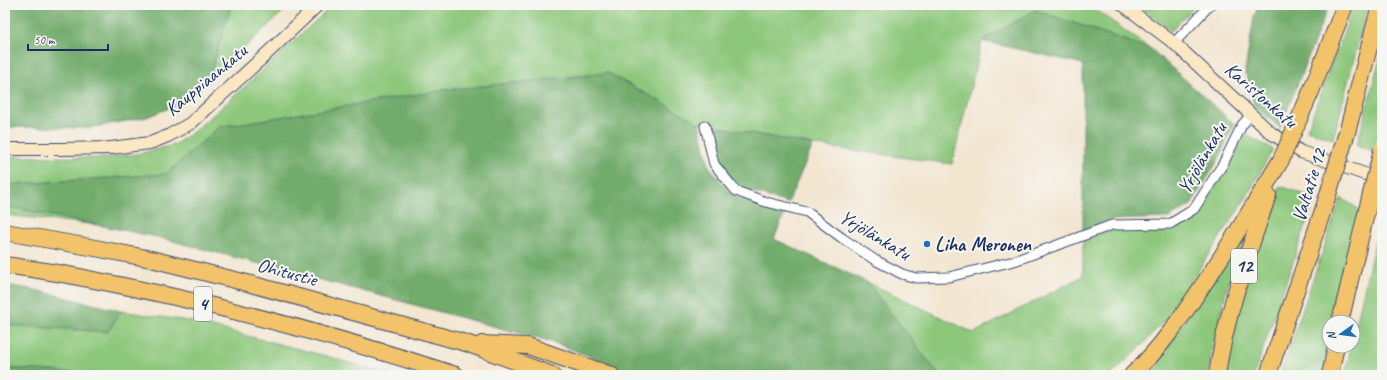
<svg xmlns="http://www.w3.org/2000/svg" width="1387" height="380" viewBox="0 0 1387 380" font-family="Caveat,sans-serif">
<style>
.green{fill:#8dc77c;stroke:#547b6d}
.forest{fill:#72ac6c;stroke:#466e65}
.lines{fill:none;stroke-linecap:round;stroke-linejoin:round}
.street-casing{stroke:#3b4a6f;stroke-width:11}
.secondary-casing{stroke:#3b4a6f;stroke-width:14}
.highway-casing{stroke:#3b4a6f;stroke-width:18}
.street{stroke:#fff;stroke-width:9}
.secondary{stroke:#fae7c3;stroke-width:12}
.highway{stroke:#f2c36a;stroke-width:16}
.highway-bridge-casing{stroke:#3b4a6f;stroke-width:18;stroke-linecap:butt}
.highway-bridge{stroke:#f2c36a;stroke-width:16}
.poi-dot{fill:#1f6fb2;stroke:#f6f6f2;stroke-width:1.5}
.labels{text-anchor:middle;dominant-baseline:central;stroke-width:4;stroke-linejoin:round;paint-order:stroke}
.shield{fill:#f6f6f2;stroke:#5d6b8a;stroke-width:1}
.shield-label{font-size:19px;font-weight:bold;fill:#1b2f5e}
.street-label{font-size:20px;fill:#1b2f5e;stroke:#f6f6f2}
.poi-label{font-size:20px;font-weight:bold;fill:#1b2f5e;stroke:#f6f6f2;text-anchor:start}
</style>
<rect width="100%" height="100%" fill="#f6f6f2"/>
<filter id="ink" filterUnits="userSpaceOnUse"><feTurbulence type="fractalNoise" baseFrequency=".025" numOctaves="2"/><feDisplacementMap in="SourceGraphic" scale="8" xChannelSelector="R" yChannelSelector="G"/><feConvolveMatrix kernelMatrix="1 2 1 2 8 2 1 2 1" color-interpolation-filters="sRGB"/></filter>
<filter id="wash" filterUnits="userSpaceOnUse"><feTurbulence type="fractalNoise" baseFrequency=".012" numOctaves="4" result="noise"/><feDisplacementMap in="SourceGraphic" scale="16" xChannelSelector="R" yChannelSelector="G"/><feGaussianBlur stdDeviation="0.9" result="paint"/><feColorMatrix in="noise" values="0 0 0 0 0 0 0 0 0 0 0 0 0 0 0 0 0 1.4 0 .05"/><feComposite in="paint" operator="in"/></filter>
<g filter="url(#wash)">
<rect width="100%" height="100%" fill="#f3e6d1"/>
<g class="green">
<polygon points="231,5 290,5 208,82"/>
<polygon points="333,5 1089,5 1151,49 1035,10 982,41 952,164 813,145 699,123 608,73 444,90 219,127 166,174 5,185 5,156 100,158 137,154 174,145 193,132 228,102"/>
<polygon points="1138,5 1196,5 1171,31"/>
<polygon points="1354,5 1368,5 1333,139 1307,130"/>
<polygon points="1382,50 1382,120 1373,151 1357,145"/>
<polygon points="1245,135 1273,149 1246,198 1168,316 1144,343 1111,375 939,375 867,282 974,333 1083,276 1083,240 1115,228 1170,228 1196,214 1227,169"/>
<polygon points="1280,186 1315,198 1254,375 1224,375 1248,271"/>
<polygon points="1341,198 1360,210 1345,265 1333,322 1329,322 1329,339 1322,375 1280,375"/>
<polygon points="5,206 98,225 5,215"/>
<polygon points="1382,211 1382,375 1345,375 1351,346 1353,346 1353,338"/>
<polygon points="1251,225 1227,288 1211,354 1208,375 1156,375 1160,357"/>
<polygon points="121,311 189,321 326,356 390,375 109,375 5,368 5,325 108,332"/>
</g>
<g class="forest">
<polygon points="5,5 231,5 208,82 181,103 147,117 89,128 5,127"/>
<polygon points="1259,5 1329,5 1280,128 1254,106 1245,70 1254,17"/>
<polygon points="1035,10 1151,49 1234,124 1218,160 1190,206 1168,218 1110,220 1083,231 1083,64 982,41"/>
<polygon points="608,73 699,123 709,166 732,196 785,212 774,239 867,282 939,375 639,375 555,343 348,287 157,237 5,206 5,185 166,174 219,127 444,90"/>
<polygon points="709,125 813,145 788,203 739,188 717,161"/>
<polygon points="5,285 31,289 121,311 108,332 5,325"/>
<polygon points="5,368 104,374 109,375 5,375"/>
</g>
</g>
<g filter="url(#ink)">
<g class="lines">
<g class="street-casing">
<g id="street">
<polyline points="1174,43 1210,5"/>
<polyline points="705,126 714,164 736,191 766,202 807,212 842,238 875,260 902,274 916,278 949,277 1014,261 1112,225 1170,224 1194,209 1223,164 1242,125 1251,115"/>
</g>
</g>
<g class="secondary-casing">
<g id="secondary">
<polyline points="1123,5 1174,43 1271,133 1301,152 1382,180"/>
<polyline points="5,149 62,149 111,148 150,143 168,136 191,123 260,60 318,5"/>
</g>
</g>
<g class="highway-casing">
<g id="highway">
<polyline points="1310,94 1345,5"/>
<polyline points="1348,129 1380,5"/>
<polyline points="5,232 90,247 151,259 247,283 466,343 552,375"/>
<path d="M5 265C33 269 61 273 89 279 213 303 336 336 456 375"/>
<polyline points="1340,322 1366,214"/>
<polyline points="482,344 528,346 611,375"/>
<path d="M1132 375C1161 348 1183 315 1205 282 1232 242 1256 201 1281 160"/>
<path d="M1217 375C1226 313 1248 254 1268 195"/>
<polyline points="1268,375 1326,201"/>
<polyline points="1330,375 1336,346"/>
</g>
</g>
<use href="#street" class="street"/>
<use href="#secondary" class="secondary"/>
<use href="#highway" class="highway"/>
<g class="highway-bridge-casing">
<g id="highway-bridge">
<polyline points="1281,160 1310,94"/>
<polyline points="1326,201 1348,129"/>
<polyline points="1366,214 1382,150"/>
</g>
</g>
<use href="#highway-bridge" class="highway-bridge"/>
</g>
</g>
<circle class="poi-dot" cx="927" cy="244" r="4"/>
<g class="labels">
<g class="shield">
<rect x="1231" y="249" width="26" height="34" rx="3"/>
<rect x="194" y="287" width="18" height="34" rx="3"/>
</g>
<g class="shield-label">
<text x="1244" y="266">12</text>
<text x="203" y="304">4</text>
</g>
<g class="street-label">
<text transform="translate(206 80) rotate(-40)">Kauppiaankatu</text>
<text transform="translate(1261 95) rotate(41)">Karistonkatu</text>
<text transform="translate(1202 158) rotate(-60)">Yrjölänkatu</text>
<text transform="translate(1309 185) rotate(-73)">Valtatie 12</text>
<text transform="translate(875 235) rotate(31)">Yrjölänkatu</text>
<text transform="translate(287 272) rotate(15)">Ohitustie</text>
</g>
<g class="poi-label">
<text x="935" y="244">Liha Meronen</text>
</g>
</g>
<rect width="1387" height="380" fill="none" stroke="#f6f6f2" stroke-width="20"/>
<g transform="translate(1341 334) rotate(256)"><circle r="19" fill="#f6f6f2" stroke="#9ea6b7"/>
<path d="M0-3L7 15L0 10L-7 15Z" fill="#1f6fb2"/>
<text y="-6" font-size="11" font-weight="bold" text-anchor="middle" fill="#1b2f5e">N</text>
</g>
<path d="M28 44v6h80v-6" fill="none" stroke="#1b2f5e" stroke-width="2"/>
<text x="34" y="44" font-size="12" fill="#1b2f5e" stroke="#f6f6f2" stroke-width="3" paint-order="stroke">50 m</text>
</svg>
